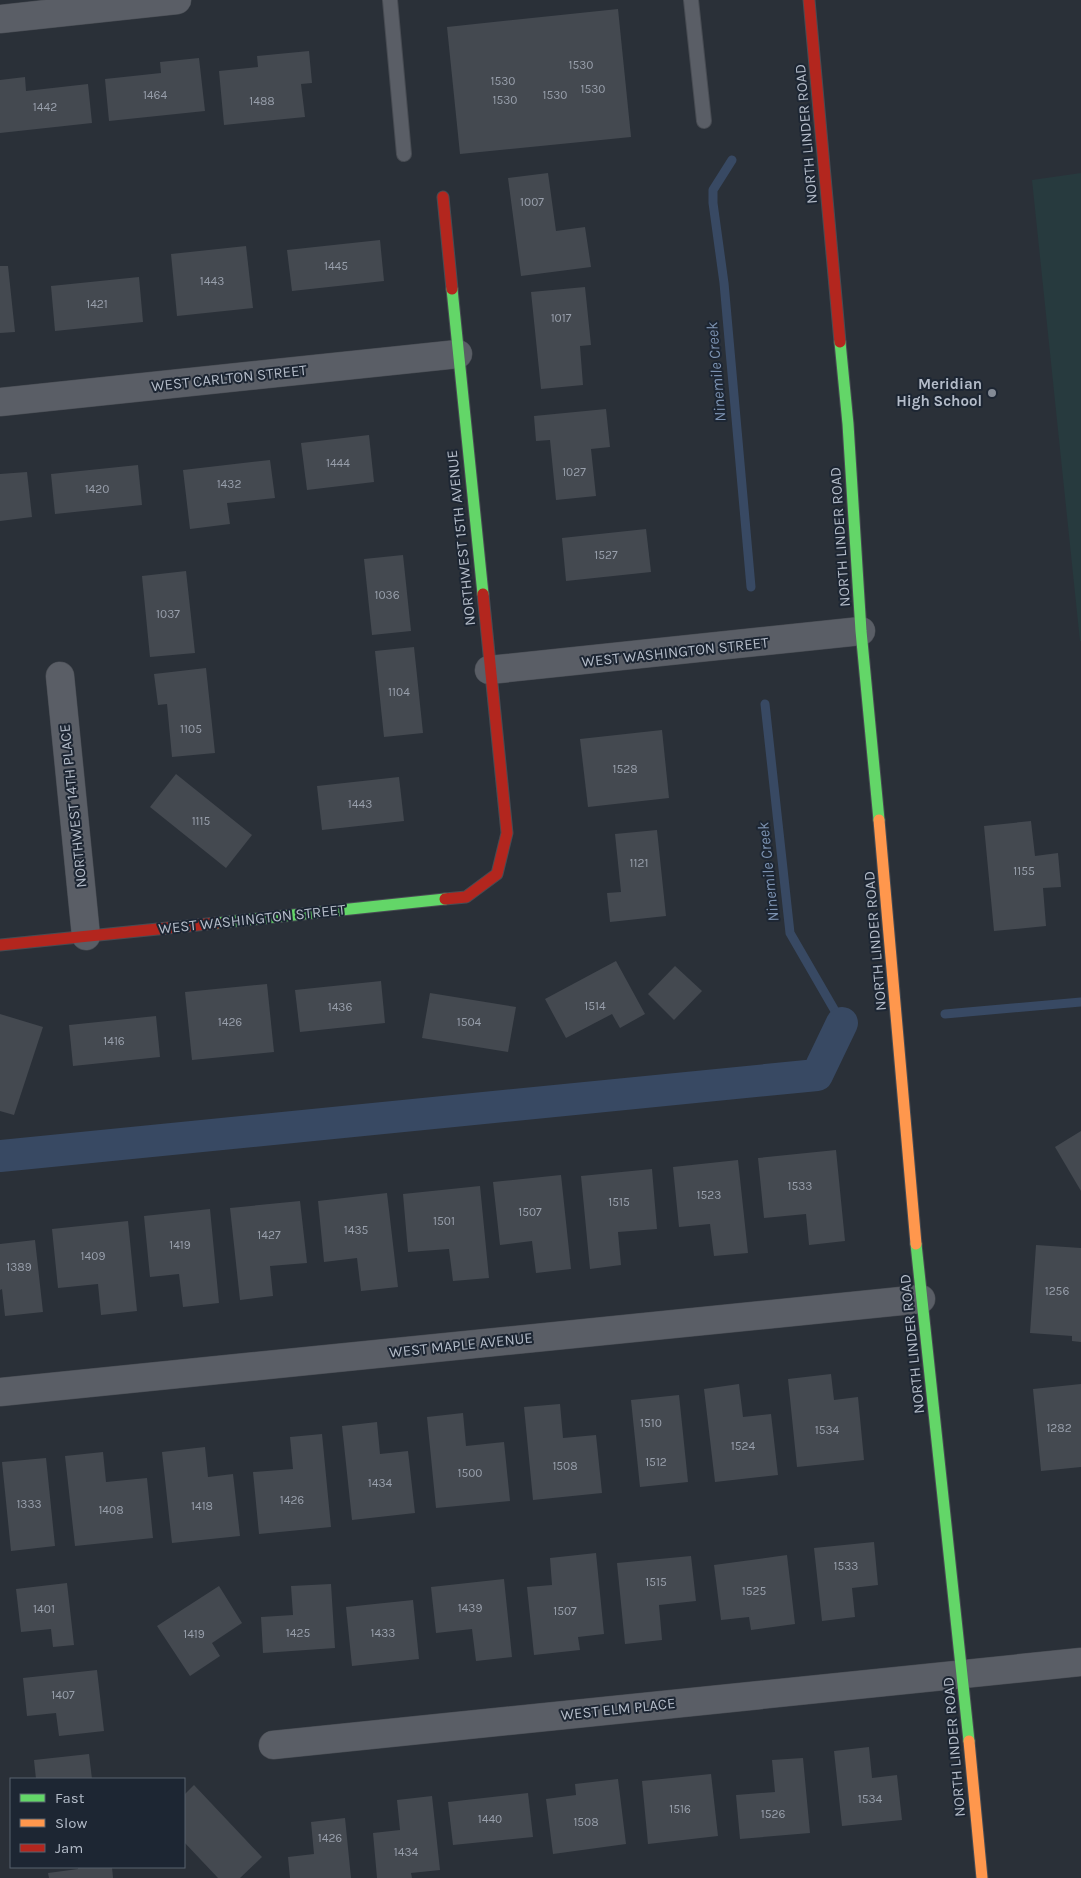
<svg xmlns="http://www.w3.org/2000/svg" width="1081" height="1878" viewBox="0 0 1081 1878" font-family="Karla,sans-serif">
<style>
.garden{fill:#273a3e}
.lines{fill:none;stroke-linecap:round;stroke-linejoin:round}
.stream{stroke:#384963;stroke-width:9}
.canal{stroke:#384963;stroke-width:32}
.building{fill:#444950}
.lane-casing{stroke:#484c53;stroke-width:16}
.street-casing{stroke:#484c53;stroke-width:29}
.fast-casing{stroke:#484c53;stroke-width:13}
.slow-casing{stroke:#484c53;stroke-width:13}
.jam-casing{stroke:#484c53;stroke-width:13}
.lane{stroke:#5a5e66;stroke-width:14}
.street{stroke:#5a5e66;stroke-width:28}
.fast{stroke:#63d668;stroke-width:11}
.slow{stroke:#ff974d;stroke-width:11}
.jam{stroke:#b3261e;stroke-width:11}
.poi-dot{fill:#848b96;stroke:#1d2633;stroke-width:2}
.labels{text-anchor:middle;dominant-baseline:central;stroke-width:4;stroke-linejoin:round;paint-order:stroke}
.number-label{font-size:12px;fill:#989fab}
.street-label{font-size:15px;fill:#b4bcc9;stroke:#1d2633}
.poi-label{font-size:15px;font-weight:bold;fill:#b4bcc9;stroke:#1d2633;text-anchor:end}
.water-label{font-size:16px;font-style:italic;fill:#7c92b1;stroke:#1d2633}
</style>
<rect width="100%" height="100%" fill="#2a3038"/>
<polygon class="garden" points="1081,173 1081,641 1080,641 1032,180"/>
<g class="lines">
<g class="stream">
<polyline points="732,160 713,190 713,203 724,283 751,587"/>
<polyline points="765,704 790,933 842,1023 844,1022"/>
<polyline points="945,1014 1081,1002"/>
</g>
<polyline class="canal" points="0,1156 817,1075 842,1023"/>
</g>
<g class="building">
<polygon points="618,9 631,137 460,154 447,27"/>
<polygon points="309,51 312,83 301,84 305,117 224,125 219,71 258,67 257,56"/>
<polygon points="199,58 205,111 109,121 105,79 161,73 160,62"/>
<polygon points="25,77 26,91 88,84 92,123 0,133 0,80"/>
<polygon points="548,173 556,231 585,227 591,267 521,276 508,178"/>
<polygon points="380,240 384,281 292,291 287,250"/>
<polygon points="246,246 253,308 177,316 171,254"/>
<polygon points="0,266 8,266 15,332 0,333"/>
<polygon points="139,277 143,322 55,331 51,286"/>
<polygon points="585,287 591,345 580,346 583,385 541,389 531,292"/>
<polygon points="606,409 610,447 591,449 596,496 556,500 550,440 536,441 534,416"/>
<polygon points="369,435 374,482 307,490 301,443"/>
<polygon points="270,460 275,498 227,503 230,524 190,529 183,470"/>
<polygon points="138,465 142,505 55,514 51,474"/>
<polygon points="27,472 32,517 0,521 0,474"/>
<polygon points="646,529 651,572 566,581 562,538"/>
<polygon points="403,555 411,631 372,635 364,559"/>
<polygon points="186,571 195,653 150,657 142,576"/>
<polygon points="414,647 423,733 384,737 375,651"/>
<polygon points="206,668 215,753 172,757 167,704 158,705 154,674"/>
<polygon points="662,730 669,798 588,807 580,739"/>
<polygon points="176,774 252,835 226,868 150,807"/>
<polygon points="399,777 404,821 322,830 317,786"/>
<polygon points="1031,821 1035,856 1058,853 1061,887 1043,888 1046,926 994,931 984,826"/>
<polygon points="657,830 666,916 610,922 607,893 621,892 615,834"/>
<polygon points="616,961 645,1014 620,1028 612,1014 566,1038 545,999"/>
<polygon points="675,966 702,991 674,1020 648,994"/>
<polygon points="381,981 385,1023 300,1032 295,990"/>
<polygon points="267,984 274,1052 192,1060 185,992"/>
<polygon points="430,993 516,1007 508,1052 422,1038"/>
<polygon points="0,1014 43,1027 14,1115 0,1111"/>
<polygon points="156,1016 160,1057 73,1066 69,1025"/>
<polygon points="1081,1131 1081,1191 1055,1147"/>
<polygon points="836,1150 845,1241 809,1245 806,1214 764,1218 758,1158"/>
<polygon points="738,1160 748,1253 714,1256 710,1224 679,1227 673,1167"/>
<polygon points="652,1169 657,1229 618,1232 621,1265 590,1269 581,1176"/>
<polygon points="561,1175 571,1269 536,1273 532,1241 500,1245 493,1182"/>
<polygon points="480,1186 489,1278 453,1281 449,1249 408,1252 403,1194"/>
<polygon points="387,1193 398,1287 361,1291 357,1258 324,1262 318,1201"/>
<polygon points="300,1201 307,1263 270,1266 273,1296 240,1300 230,1208"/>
<polygon points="210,1209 219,1303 183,1307 179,1274 150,1277 144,1216"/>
<polygon points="128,1221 137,1311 101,1315 98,1284 58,1288 52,1229"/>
<polygon points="35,1240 43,1312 5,1316 2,1289 0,1290 0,1244"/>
<polygon points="1036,1245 1081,1248 1081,1342 1072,1341 1072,1336 1030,1333"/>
<polygon points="831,1374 834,1400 858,1397 864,1460 797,1467 788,1379"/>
<polygon points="739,1384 743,1417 771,1414 778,1475 715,1482 704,1389"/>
<polygon points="1081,1384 1081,1467 1041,1471 1033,1389"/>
<polygon points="679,1395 688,1482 640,1487 631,1400"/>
<polygon points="560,1404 563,1438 596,1435 602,1493 533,1500 524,1407"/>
<polygon points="463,1413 466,1446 504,1442 510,1501 436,1508 427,1417"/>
<polygon points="377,1422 380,1454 408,1451 415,1513 352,1520 342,1426"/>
<polygon points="322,1434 331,1527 259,1534 253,1472 293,1469 290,1437"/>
<polygon points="205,1447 208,1477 233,1474 240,1536 172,1543 162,1452"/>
<polygon points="103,1452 106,1482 147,1478 153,1538 75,1546 65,1456"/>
<polygon points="46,1458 55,1546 11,1551 2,1462"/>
<polygon points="874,1542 878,1585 852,1588 855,1617 822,1621 814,1548"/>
<polygon points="596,1553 604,1634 578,1637 580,1650 534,1655 527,1587 552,1585 550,1558"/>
<polygon points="787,1555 795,1624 751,1630 749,1617 721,1620 714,1565"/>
<polygon points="691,1556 696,1601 659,1605 662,1640 625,1644 617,1563"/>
<polygon points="504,1579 512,1657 476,1661 472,1629 436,1633 431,1587"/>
<polygon points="67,1583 74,1645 53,1647 51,1629 21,1632 16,1589"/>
<polygon points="331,1584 335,1648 263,1653 261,1617 293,1615 291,1586"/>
<polygon points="219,1586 242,1623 212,1643 220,1656 190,1676 157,1626"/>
<polygon points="413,1600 419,1659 352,1666 346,1607"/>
<polygon points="97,1670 104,1731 59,1736 56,1713 27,1716 23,1678"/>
<polygon points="869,1747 872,1778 897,1775 902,1820 842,1826 834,1751"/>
<polygon points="89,1754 92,1779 36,1779 34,1760"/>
<polygon points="803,1758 810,1833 740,1839 736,1795 775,1792 772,1760"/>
<polygon points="711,1774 718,1836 648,1844 642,1781"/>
<polygon points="618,1779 626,1844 553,1854 546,1799 576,1795 575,1784"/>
<polygon points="194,1785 262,1857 240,1878 218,1878 184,1842 184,1795"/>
<polygon points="528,1793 533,1837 453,1845 448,1802"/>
<polygon points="432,1796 440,1870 411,1873 412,1878 377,1878 373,1833 400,1830 397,1800"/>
<polygon points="345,1818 351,1878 290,1878 288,1857 314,1854 311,1822"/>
<polygon points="78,1867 112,1867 113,1878 49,1878 48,1873 78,1869"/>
</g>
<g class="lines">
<g class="lane-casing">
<g id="lane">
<polyline points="390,0 404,154"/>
<polyline points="691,0 704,121"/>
</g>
</g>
<g class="street-casing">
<g id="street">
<polyline points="0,19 177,0"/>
<polyline points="0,402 458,354"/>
<polyline points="489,670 861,631"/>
<polyline points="60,676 86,936"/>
<polyline points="0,1392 921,1299"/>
<polyline points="273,1745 1081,1662"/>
</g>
</g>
<g class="fast-casing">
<g id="fast">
<polyline points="452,289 483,594"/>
<polyline points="840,342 848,424 861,631 879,820"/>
<polyline points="217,923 445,899"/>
<polyline points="916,1244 969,1741"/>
</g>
</g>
<g class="slow-casing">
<g id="slow">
<polyline points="879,820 916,1244"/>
<polyline points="969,1741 982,1878"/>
</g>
</g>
<g class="jam-casing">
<g id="jam">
<polyline points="809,0 840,342"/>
<polyline points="443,197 452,289"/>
<polyline points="445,899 466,897 497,874 507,833 483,594"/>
<polyline points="0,945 217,923"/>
</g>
</g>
<use href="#lane" class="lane"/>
<use href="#street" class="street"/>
<use href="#fast" class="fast"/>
<use href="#slow" class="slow"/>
<use href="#jam" class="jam"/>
</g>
<circle class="poi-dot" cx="992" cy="393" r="5"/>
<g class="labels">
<g class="number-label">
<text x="581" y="65">1530</text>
<text x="503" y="81">1530</text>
<text x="593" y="89">1530</text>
<text x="155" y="95">1464</text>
<text x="555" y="95">1530</text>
<text x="505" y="100">1530</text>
<text x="262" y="101">1488</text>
<text x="45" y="107">1442</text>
<text x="532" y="202">1007</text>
<text x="336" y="266">1445</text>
<text x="212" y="281">1443</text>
<text x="97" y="304">1421</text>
<text x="561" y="318">1017</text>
<text x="338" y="463">1444</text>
<text x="574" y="472">1027</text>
<text x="229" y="484">1432</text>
<text x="97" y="489">1420</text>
<text x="606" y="555">1527</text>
<text x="387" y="595">1036</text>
<text x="168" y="614">1037</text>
<text x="399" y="692">1104</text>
<text x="191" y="729">1105</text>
<text x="625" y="769">1528</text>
<text x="360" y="804">1443</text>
<text x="201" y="821">1115</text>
<text x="639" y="863">1121</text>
<text x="1024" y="871">1155</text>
<text x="595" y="1006">1514</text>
<text x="340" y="1007">1436</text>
<text x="230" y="1022">1426</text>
<text x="469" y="1022">1504</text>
<text x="114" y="1041">1416</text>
<text x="800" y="1186">1533</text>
<text x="709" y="1195">1523</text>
<text x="619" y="1202">1515</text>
<text x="530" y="1212">1507</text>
<text x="444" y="1221">1501</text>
<text x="356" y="1230">1435</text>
<text x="269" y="1235">1427</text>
<text x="180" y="1245">1419</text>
<text x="93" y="1256">1409</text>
<text x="19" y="1267">1389</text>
<text x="1057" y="1291">1256</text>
<text x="651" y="1423">1510</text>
<text x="1059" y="1428">1282</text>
<text x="827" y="1430">1534</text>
<text x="743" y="1446">1524</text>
<text x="656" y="1462">1512</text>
<text x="565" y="1466">1508</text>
<text x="470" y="1473">1500</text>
<text x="380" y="1483">1434</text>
<text x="292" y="1500">1426</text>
<text x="29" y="1504">1333</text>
<text x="202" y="1506">1418</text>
<text x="111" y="1510">1408</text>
<text x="846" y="1566">1533</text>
<text x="656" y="1582">1515</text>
<text x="754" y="1591">1525</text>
<text x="470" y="1608">1439</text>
<text x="44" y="1609">1401</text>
<text x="565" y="1611">1507</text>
<text x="298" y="1633">1425</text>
<text x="383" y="1633">1433</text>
<text x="194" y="1634">1419</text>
<text x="63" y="1695">1407</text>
<text x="870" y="1799">1534</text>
<text x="680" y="1809">1516</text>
<text x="773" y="1814">1526</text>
<text x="490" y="1819">1440</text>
<text x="586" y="1822">1508</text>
<text x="330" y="1838">1426</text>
<text x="406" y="1852">1434</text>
</g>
<g class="street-label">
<text transform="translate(806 134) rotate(-95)">NORTH LINDER ROAD</text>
<text transform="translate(229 378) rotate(-6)">WEST CARLTON STREET</text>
<text transform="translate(840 537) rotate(-94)">NORTH LINDER ROAD</text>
<text transform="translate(461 538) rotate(-96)">NORTHWEST 15TH AVENUE</text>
<text transform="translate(675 652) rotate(-6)">WEST WASHINGTON STREET</text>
<text transform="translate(73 806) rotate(-96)">NORTHWEST 14TH PLACE</text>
<text transform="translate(252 919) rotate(-6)">WEST WASHINGTON STREET</text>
<text transform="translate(875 941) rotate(-95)">NORTH LINDER ROAD</text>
<text transform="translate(912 1344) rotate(-96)">NORTH LINDER ROAD</text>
<text transform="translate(461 1345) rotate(-6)">WEST MAPLE AVENUE</text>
<text transform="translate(618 1709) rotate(-6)">WEST ELM PLACE</text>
<text transform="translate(954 1747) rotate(-95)">NORTH LINDER ROAD</text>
</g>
<g class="poi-label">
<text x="982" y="384">Meridian<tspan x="982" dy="17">High School</tspan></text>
</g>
<g class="water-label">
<text transform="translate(716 372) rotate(-95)">Ninemile Creek</text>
<text transform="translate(768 872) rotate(-96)">Ninemile Creek</text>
</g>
</g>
<rect x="10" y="1778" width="175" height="90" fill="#1d2633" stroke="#59626f"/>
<rect x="20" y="1794" width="25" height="8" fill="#63d668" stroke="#59626f"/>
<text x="55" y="1803" font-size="15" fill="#b4bcc9">Fast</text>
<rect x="20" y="1819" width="25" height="8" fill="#ff974d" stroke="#59626f"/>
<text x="55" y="1828" font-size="15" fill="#b4bcc9">Slow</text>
<rect x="20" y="1844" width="25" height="8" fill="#b3261e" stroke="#59626f"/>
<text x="55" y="1853" font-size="15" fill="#b4bcc9">Jam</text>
</svg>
